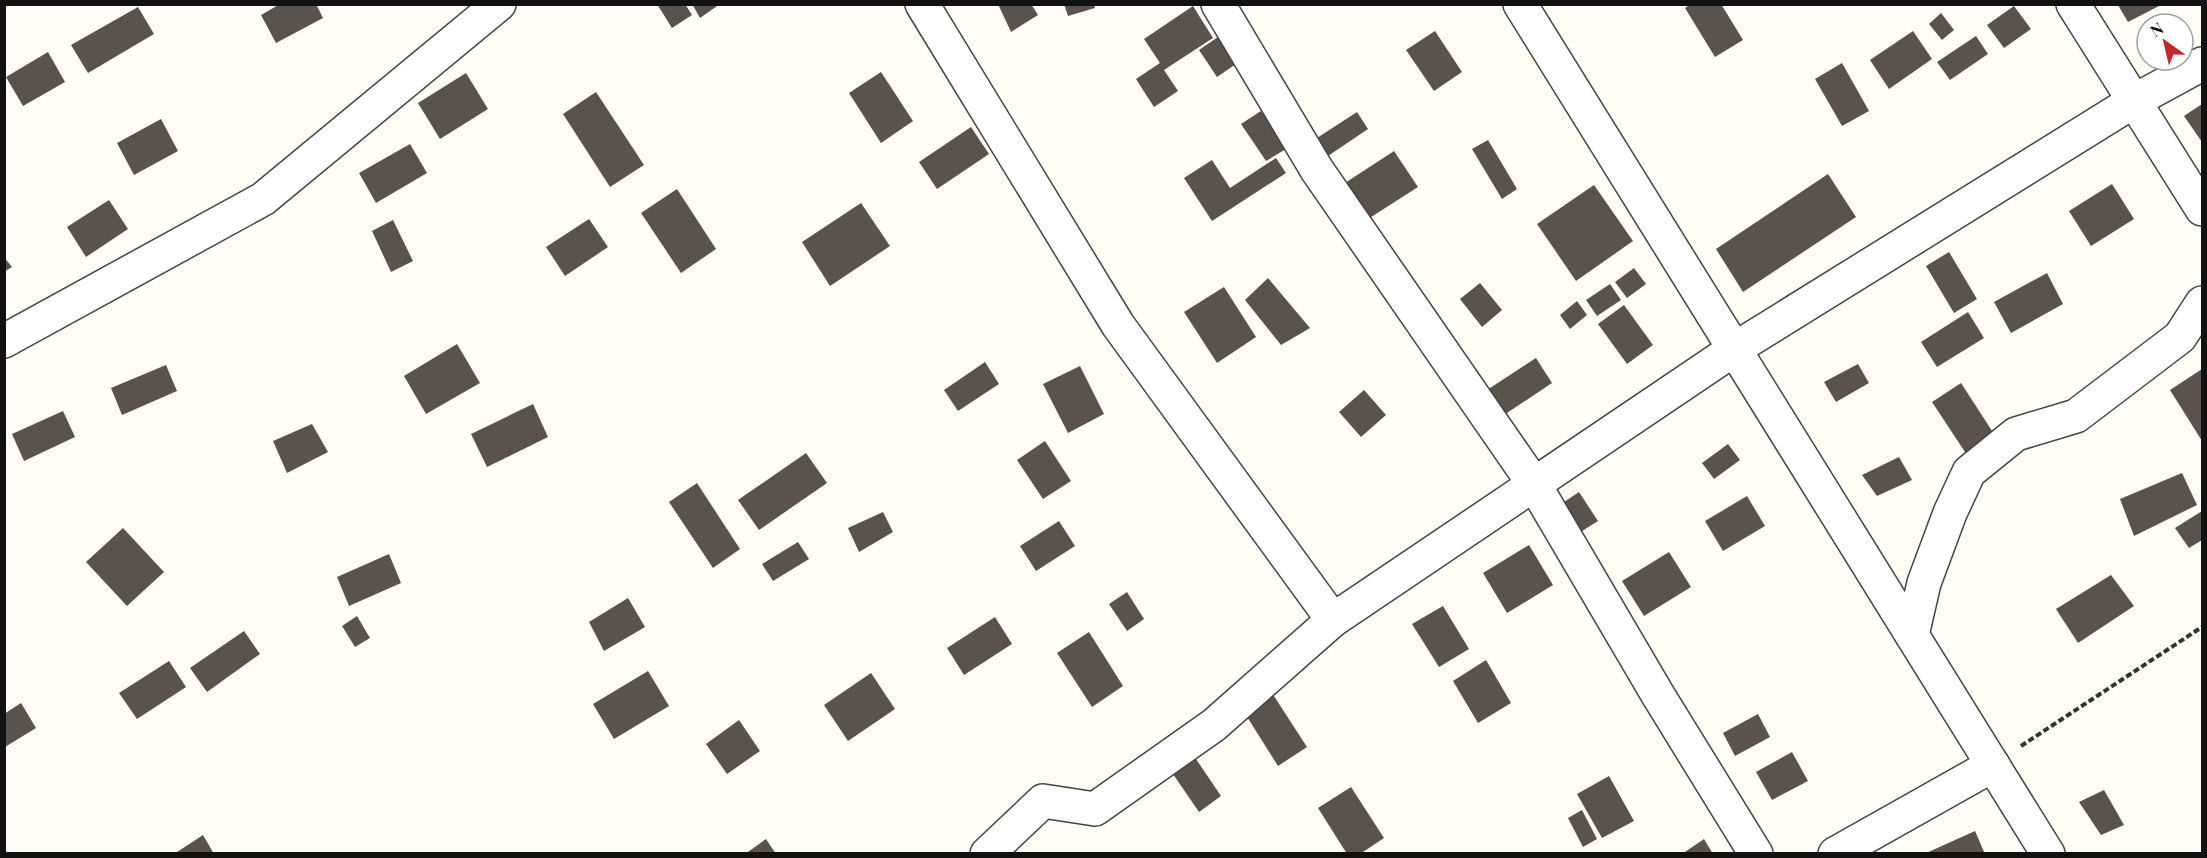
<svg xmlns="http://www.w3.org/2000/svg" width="2207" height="858" viewBox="0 0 2207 858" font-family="'Playfair Display',serif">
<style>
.building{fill:#5a524d}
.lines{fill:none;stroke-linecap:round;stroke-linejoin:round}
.minor-casing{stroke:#444;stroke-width:36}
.tertiary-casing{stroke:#444;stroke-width:36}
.path{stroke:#333;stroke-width:4;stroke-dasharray:6 3;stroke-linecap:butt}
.minor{stroke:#fff;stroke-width:33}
.tertiary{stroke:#fff;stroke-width:33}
</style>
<rect width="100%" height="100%" fill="#fffdf5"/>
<g class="building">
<polygon points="280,4 316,4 323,18 276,43 261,15"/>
<polygon points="657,4 685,4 692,15 672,28"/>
<polygon points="692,4 720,4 700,18"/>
<polygon points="998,4 1031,4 1038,15 1011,32"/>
<polygon points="1064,4 1094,4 1095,8 1068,16"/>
<polygon points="1691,4 1721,4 1743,40 1715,57 1685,8"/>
<polygon points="2118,5 2161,5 2128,22"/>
<polygon points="1193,6 1213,38 1164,70 1178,91 1154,107 1136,79 1160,63 1144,39"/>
<polygon points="2014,6 2031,29 2004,48 1987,25"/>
<polygon points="138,7 154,34 88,73 71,45"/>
<polygon points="1941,13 1954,30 1942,40 1929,24"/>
<polygon points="1435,31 1462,72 1434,91 1406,50"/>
<polygon points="1913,31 1932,59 1889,89 1870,60"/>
<polygon points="1976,36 1988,54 1950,80 1937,62"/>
<polygon points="1218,37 1236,64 1217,77 1199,50"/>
<polygon points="48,52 65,82 23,106 6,77"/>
<polygon points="1842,63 1869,111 1842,126 1815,79"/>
<polygon points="881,72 913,121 881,143 849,93"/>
<polygon points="466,73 488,109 440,139 418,103"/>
<polygon points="596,92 644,165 610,187 563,114"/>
<polygon points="2202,104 2202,142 2184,116"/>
<polygon points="1261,111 1286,149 1266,161 1241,124"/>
<polygon points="1357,112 1368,129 1328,156 1317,138"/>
<polygon points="161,119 178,151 134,175 117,143"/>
<polygon points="971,127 989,154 937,189 919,162"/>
<polygon points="1488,140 1517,189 1502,199 1472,149"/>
<polygon points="410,144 427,173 376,203 359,173"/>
<polygon points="1394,151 1418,187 1368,219 1345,183"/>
<polygon points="1276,158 1286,173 1212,221 1184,178 1212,160 1230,188"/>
<polygon points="1828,174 1856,217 1743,292 1716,249"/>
<polygon points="2112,184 2134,219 2091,246 2069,211"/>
<polygon points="1594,185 1633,241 1576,281 1537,224"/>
<polygon points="677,189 716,249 681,273 641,213"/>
<polygon points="109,200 128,229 86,257 67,227"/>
<polygon points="861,203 890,246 830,286 802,242"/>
<polygon points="589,219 608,247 565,276 546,247"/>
<polygon points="393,220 413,261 391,272 372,231"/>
<polygon points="1949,252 1977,299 1954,313 1926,266"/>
<polygon points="4,257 12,267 4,272"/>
<polygon points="1634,268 1646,284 1627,298 1615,282"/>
<polygon points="2047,273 2063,304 2011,333 1994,302"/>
<polygon points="1268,278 1310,328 1281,345 1245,300"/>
<polygon points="1480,283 1502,310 1482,327 1460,299"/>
<polygon points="1610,284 1621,300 1597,316 1586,300"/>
<polygon points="1224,287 1256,337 1217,363 1184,312"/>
<polygon points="1577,301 1587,315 1570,329 1560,315"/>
<polygon points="1624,305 1653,345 1627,364 1598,324"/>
<polygon points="1968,312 1984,338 1937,367 1921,342"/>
<polygon points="457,344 480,383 426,414 404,376"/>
<polygon points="1536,358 1552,383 1504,415 1487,390"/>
<polygon points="985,362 999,384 958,411 944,390"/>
<polygon points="1858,364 1869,383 1836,402 1824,382"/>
<polygon points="166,365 177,391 122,415 111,388"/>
<polygon points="1080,366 1104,414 1068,433 1043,384"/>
<polygon points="2202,369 2202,441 2170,390"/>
<polygon points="1961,383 1996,437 1967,455 1932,402"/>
<polygon points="1364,390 1386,415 1361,437 1339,412"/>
<polygon points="533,404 548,437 487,467 471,434"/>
<polygon points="63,411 75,437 24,461 12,434"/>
<polygon points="312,424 328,452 287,473 273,441"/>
<polygon points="1045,441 1071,481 1043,499 1017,460"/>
<polygon points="1728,444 1740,460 1714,479 1702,463"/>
<polygon points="806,453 827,483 759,530 738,500"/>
<polygon points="1899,457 1912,480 1877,496 1862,475"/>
<polygon points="2182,473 2197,505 2134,536 2120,499"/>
<polygon points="697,483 740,549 713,568 669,502"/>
<polygon points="1579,492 1598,521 1571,538 1552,510"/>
<polygon points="1747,496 1765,526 1723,551 1705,521"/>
<polygon points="2202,511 2202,540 2189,548 2175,528"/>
<polygon points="883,512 893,532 859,552 848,528"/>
<polygon points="1059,521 1075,546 1036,571 1020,546"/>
<polygon points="123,528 164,572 127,606 86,562"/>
<polygon points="798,542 809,559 773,581 762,564"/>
<polygon points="1529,545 1553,585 1507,613 1483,573"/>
<polygon points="1669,552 1691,587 1644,616 1622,581"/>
<polygon points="389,554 401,583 349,606 337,577"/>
<polygon points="2111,575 2134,606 2078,643 2056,609"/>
<polygon points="1127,592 1144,619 1127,631 1109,604"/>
<polygon points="628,598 645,627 604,651 589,622"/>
<polygon points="1443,606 1469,649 1439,667 1412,624"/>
<polygon points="357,616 370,638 355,647 342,626"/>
<polygon points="995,617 1012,644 964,675 947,648"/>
<polygon points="244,631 260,654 207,692 190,668"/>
<polygon points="1089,632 1123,686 1092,707 1057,653"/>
<polygon points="1486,660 1511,703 1478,723 1453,681"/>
<polygon points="169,661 186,687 137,719 119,693"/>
<polygon points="648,671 669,706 614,739 593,704"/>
<polygon points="871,673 895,709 848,741 824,705"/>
<polygon points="1272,693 1307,747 1278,766 1244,712"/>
<polygon points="21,703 36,728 5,747 4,714"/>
<polygon points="1758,714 1770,737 1735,756 1723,733"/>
<polygon points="739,720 760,751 727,774 706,744"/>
<polygon points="1792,752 1808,781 1772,800 1756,772"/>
<polygon points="1196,759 1221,796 1199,812 1173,774"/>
<polygon points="1609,776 1634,821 1602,838 1577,794"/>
<polygon points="1351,787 1384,838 1360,854 1347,854 1318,808"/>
<polygon points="2104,790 2124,825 2101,835 2079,802"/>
<polygon points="1582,810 1597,839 1583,847 1568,818"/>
<polygon points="1975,831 1985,854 1924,854"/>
<polygon points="203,835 214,854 174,854"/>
<polygon points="766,839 776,854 745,854"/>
<polygon points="1704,839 1713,854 1682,854"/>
</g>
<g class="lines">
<g class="minor-casing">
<g id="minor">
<polyline points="922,4 1118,325 1333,620"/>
<polyline points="1218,4 1317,170 1534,484 1658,695 1756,854"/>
<polyline points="2073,4 2202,209"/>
<polyline points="4,341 263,199 499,4"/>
<polyline points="1912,635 1924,583 1950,513 1969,472 2016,434 2076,416 2180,337 2202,303"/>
<polyline points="987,854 1043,801 1095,809 1214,725 1333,620 1733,350 2134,101 2202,64"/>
<polyline points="1835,854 1993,765"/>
</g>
</g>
<g class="tertiary-casing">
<polyline id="tertiary" points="1520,4 2048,854"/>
</g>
<polyline class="path" points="2021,746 2202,627"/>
<use href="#minor" class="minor"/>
<use href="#tertiary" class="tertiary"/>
</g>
<rect width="2207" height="858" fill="none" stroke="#111111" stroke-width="12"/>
<g transform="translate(2165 42) rotate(326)"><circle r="28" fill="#ffffff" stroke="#a0a0a0" stroke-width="1.5"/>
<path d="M0-4.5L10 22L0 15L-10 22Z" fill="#c4262e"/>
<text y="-9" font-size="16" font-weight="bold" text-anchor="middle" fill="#111111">N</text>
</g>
</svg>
